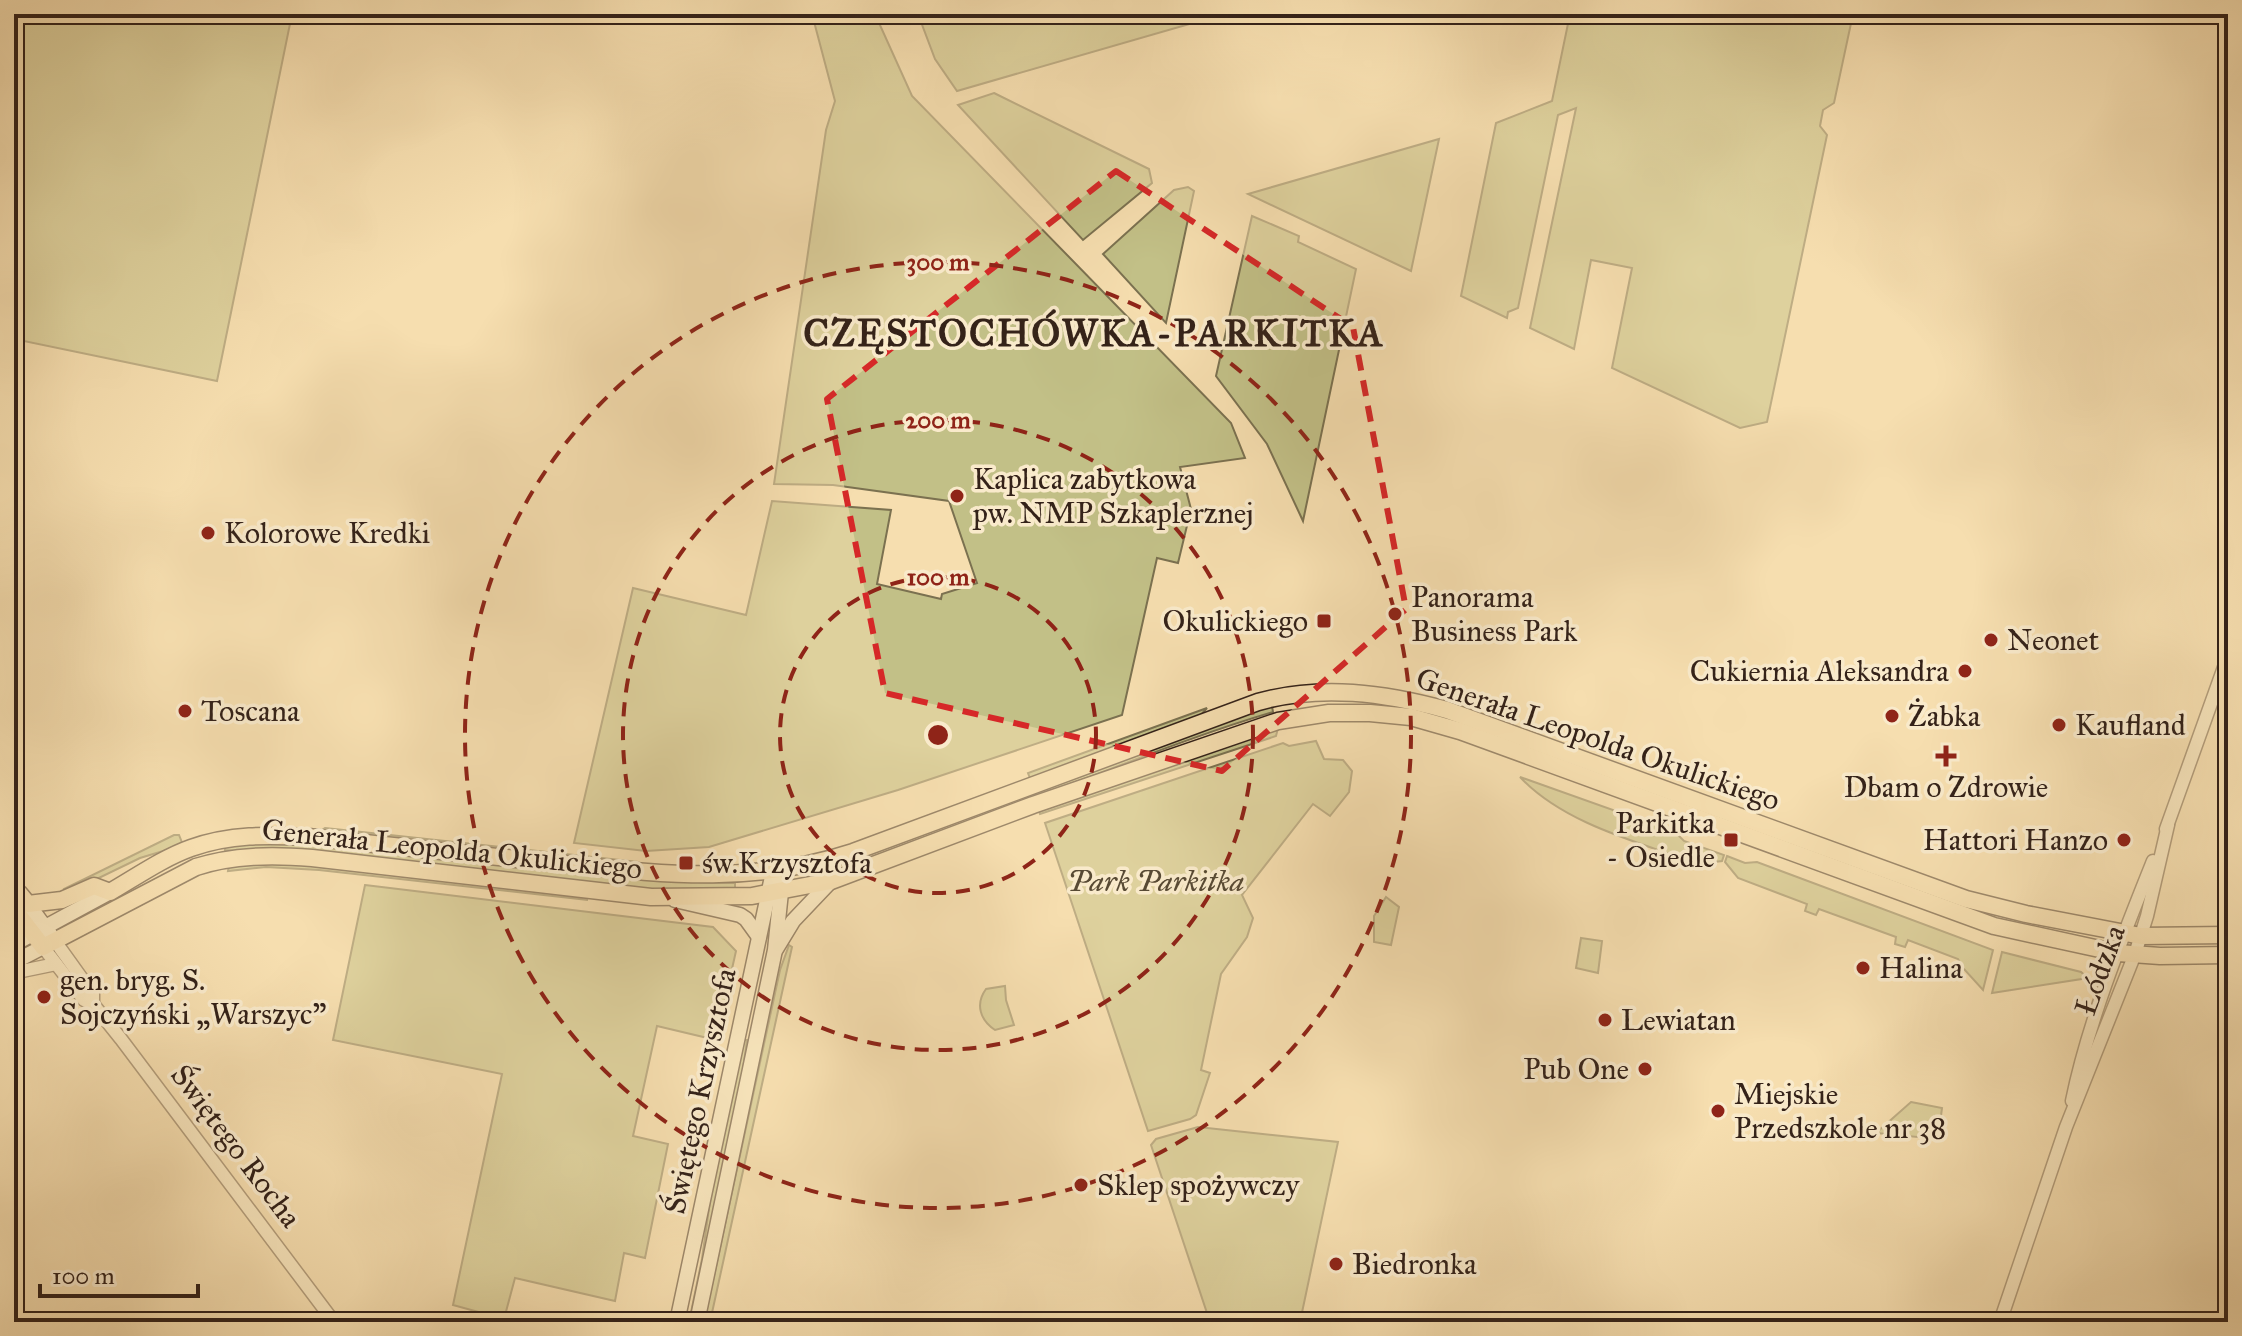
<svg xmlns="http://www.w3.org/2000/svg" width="2242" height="1336" viewBox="0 0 2242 1336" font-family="'IM FELL Great Primer',serif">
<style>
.green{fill:#c2c087;stroke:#7b7150;stroke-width:2}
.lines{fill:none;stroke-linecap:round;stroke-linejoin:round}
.tertiary-casing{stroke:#64513e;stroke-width:15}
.secondary-casing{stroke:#342219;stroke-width:17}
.primary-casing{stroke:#342219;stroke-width:19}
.tertiary{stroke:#f9eacb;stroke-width:12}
.secondary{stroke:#f9eacb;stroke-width:14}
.primary{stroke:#f6deaf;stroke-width:16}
.marked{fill:none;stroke:#d62828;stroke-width:6;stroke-dasharray:16 10;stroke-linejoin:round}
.ring{fill:none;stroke:#8f2418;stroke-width:4;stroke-dasharray:14 10}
.poi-dot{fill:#8f2418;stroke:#f9eacb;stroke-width:3}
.labels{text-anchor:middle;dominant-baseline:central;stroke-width:7;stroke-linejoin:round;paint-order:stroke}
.poi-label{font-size:30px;fill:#342219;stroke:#f9eacb;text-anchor:start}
.street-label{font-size:30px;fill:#342219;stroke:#f9eacb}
.park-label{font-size:30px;font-style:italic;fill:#584a34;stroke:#f9eacb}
.district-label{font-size:38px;font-weight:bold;letter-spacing:2px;fill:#342219;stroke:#f9eacb}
.centre{fill:#8f2418;stroke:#f9eacb;stroke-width:4}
.ring-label{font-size:24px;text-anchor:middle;font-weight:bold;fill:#8f2418;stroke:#f9eacb;stroke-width:7;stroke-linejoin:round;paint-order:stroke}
</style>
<rect width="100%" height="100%" fill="#f6deaf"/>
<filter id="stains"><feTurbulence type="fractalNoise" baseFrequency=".0025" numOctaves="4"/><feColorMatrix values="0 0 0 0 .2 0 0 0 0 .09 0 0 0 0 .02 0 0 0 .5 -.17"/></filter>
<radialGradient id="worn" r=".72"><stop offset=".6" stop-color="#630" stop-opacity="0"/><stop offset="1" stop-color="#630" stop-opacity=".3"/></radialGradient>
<g class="green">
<polygon points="14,14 292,14 217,381 14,339"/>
<polygon points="812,14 875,14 912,96 1231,423 1245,458 1180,467 1191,509 1178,563 1157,558 1122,715 898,790 709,847 646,851 574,843 633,588 746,615 772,501 891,510 877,584 941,599 942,594 977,583 949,501 833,485 774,484 826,130 835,101"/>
<polygon points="918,14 1224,14 957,91 935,59"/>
<polygon points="1570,14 1853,14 1834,103 1823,110 1820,126 1827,135 1767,422 1740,428 1612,368 1632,268 1591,260 1574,349 1530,328 1576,108 1558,115 1518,308 1508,312 1507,318 1461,296 1496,123 1552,101"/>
<polygon points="994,93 1149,169 1152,183 1083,240 958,105"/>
<polygon points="1439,139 1411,271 1248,194"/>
<polygon points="1188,187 1194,191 1166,323 1103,254 1174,190"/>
<polygon points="1252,216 1299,236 1298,242 1356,269 1303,521 1267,444 1216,376"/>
<path d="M1272 706 1273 712C1192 736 1115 768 1036 797L1034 791 1228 719Z"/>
<polygon points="1207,708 1200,716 1031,781 1028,773"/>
<polygon points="1278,728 1276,736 1040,814 1038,808"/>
<polygon points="1316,741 1324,759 1343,760 1352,771 1349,792 1330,816 1313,804 1242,895 1253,918 1247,937 1221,974 1201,1070 1210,1073 1196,1115 1190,1119 1148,1131 1045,823 1283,743 1289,746"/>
<path d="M1520 777 1675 832 1684 841 1724 855 1722 861 1706 863 1704 866C1642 843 1565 825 1520 777Z"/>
<polygon points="325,828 638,862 641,865 317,833"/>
<polygon points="174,835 179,835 183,845 140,858 66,894 64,889"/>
<path d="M232 842C400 841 567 882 735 883V892L653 889 225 850V846Z"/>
<polygon points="1727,856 1745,863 1757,862 1993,950 1983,990 1963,968 1958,959 1908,940 1905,947 1895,944 1896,937 1819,909 1816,915 1805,911 1807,904 1738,878 1725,862"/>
<polygon points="277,862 522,887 588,900 319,870 266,867 228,871 229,866"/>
<polygon points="365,885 713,927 736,951 716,1040 657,1026 633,1136 668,1144 645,1258 624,1253 615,1301 515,1278 504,1319 453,1305 502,1074 333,1040"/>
<polygon points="1386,897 1399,907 1391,945 1374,942 1374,916"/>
<polygon points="1581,938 1602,941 1598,973 1576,968"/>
<polygon points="789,945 792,947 710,1322 704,1322 780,970"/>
<polygon points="2002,952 2081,972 2088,978 1992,993"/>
<path d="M1005 986 1006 1000 1014 1025 995 1030C980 1020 975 1004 986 989Z"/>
<polygon points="744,1040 747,1040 742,1077 692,1322 689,1322 702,1259 710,1201"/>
<polygon points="1911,1102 1942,1108 1938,1139 1876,1133"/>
<polygon points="1198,1127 1338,1142 1300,1322 1210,1322 1151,1145 1156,1139"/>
</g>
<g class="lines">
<g class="tertiary-casing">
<g id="tertiary">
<polyline points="2166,829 2228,656"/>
<polyline points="55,941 93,994 93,1004"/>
<polyline points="43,947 84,1000 93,1004 121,1039 334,1322"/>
<polyline points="14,967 22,971 56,964"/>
<path d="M2072 1101C2088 1022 2123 936 2153 861"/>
<polyline points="2000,1322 2066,1127 2135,954 2147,916 2168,825"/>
</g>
</g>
<g class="secondary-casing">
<g id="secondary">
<polyline points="675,900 740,915 746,919 759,937"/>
<polyline points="28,904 50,934"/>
<polyline points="14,944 110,892"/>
<polyline points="776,949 793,921 831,881"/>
<polyline points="14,962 43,947"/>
<polyline points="677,1322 773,872"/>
<polyline points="697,1322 775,950 781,892 778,883"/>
</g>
</g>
<g class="primary-casing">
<g id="primary">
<path d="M14 891 19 893 28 904 62 900 94 886 110 892C136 877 163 858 191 848 230 834 268 835 308 837 387 845 466 854 545 862 654 873 746 887 853 852L1258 702C1321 684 1385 693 1447 710L1966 899 2026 914 2141 936 2228 935"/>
<path d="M14 909 43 947 196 867C234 855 272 855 312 858L651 897 752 896 831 881 1033 805 1278 721 1329 713H1370L1411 717 1460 731 1994 926 2118 953 2160 956 2228 955"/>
</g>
</g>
<use href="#tertiary" class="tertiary"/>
<use href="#secondary" class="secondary"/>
<use href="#primary" class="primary"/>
</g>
<path d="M0 0H2242V1336H0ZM1116 171 1353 327 1406 609 1222 771 885 693 827 399Z" fill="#f6deaf" fill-opacity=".55" fill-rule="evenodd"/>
<path class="marked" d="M1116 171 1353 327 1406 609 1222 771 885 693 827 399Z"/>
<g class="ring">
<circle cx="938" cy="735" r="158"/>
<circle cx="938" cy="735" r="315"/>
<circle cx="938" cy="735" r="473"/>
</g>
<g class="poi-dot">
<circle cx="957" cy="496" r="8"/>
<circle cx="208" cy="533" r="8"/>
<circle cx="1395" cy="614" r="8"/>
<rect x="1316" y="613" width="16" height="16" rx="4"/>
<circle cx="1991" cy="640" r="8"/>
<circle cx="1965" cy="671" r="8"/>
<circle cx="185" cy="711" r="8"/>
<circle cx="1892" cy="716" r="8"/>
<circle cx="2059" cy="725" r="8"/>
<path d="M1942 744h8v8h8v8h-8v8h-8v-8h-8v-8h8z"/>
<rect x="1723" y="832" width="16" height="16" rx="4"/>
<circle cx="2124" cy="840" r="8"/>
<rect x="678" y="855" width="16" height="16" rx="4"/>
<circle cx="1863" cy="968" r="8"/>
<circle cx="44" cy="997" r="8"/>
<circle cx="1605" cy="1020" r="8"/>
<circle cx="1645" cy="1069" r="8"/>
<circle cx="1718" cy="1111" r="8"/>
<circle cx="1081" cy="1185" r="8"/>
<circle cx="1336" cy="1264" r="8"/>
</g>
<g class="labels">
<g class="poi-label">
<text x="973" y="479">Kaplica zabytkowa<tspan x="973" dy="34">pw. NMP Szkaplerznej</tspan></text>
<text x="224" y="533">Kolorowe Kredki</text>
<text x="1411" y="597">Panorama<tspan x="1411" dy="34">Business Park</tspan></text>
<text x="1308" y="621" text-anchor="end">Okulickiego</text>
<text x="2007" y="640">Neonet</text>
<text x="1949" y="671" text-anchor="end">Cukiernia Aleksandra</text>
<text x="201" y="711">Toscana</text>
<text x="1908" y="716">Żabka</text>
<text x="2075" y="725">Kaufland</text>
<text x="1946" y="787" text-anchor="middle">Dbam o Zdrowie</text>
<text x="1715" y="823" text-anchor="end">Parkitka<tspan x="1715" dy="34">- Osiedle</tspan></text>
<text x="2108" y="840" text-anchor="end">Hattori Hanzo</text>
<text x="702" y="863">św.Krzysztofa</text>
<text x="1879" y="968">Halina</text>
<text x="60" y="980">gen. bryg. S.<tspan x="60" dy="34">Sojczyński „Warszyc"</tspan></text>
<text x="1621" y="1020">Lewiatan</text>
<text x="1629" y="1069" text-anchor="end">Pub One</text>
<text x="1734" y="1094">Miejskie<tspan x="1734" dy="34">Przedszkole nr 38</tspan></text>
<text x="1097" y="1185">Sklep spożywczy</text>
<text x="1352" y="1264">Biedronka</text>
</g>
<g class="street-label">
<text transform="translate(1598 739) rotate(19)">Generała Leopolda Okulickiego</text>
<text transform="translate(452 849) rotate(6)">Generała Leopolda Okulickiego</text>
<text transform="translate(2100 970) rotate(-70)">Łódzka</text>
<text transform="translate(700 1091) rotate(-78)">Świętego Krzysztofa</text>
<text transform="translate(236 1146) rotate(53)">Świętego Rocha</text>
</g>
<g class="park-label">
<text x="1156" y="881">Park Parkitka</text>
</g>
<g class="district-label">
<text x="1094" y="333">CZĘSTOCHÓWKA-PARKITKA</text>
</g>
</g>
<circle cx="938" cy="735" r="12" class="centre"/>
<g class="ring-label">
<text x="938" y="270">300 m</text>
<text x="938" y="428">200 m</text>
<text x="938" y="585">100 m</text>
</g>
<rect width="2242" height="1336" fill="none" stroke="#f6deaf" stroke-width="48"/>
<rect x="16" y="16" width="2210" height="1304" fill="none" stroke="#342219" stroke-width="4"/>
<rect x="24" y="24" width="2194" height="1288" fill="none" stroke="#342219" stroke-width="2"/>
<path d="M40 1284v12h158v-12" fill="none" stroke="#342219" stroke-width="4"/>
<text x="52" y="1284" font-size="24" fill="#342219" stroke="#f9eacb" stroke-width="6" paint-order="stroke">100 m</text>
<rect width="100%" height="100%" filter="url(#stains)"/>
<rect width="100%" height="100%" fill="url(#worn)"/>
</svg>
